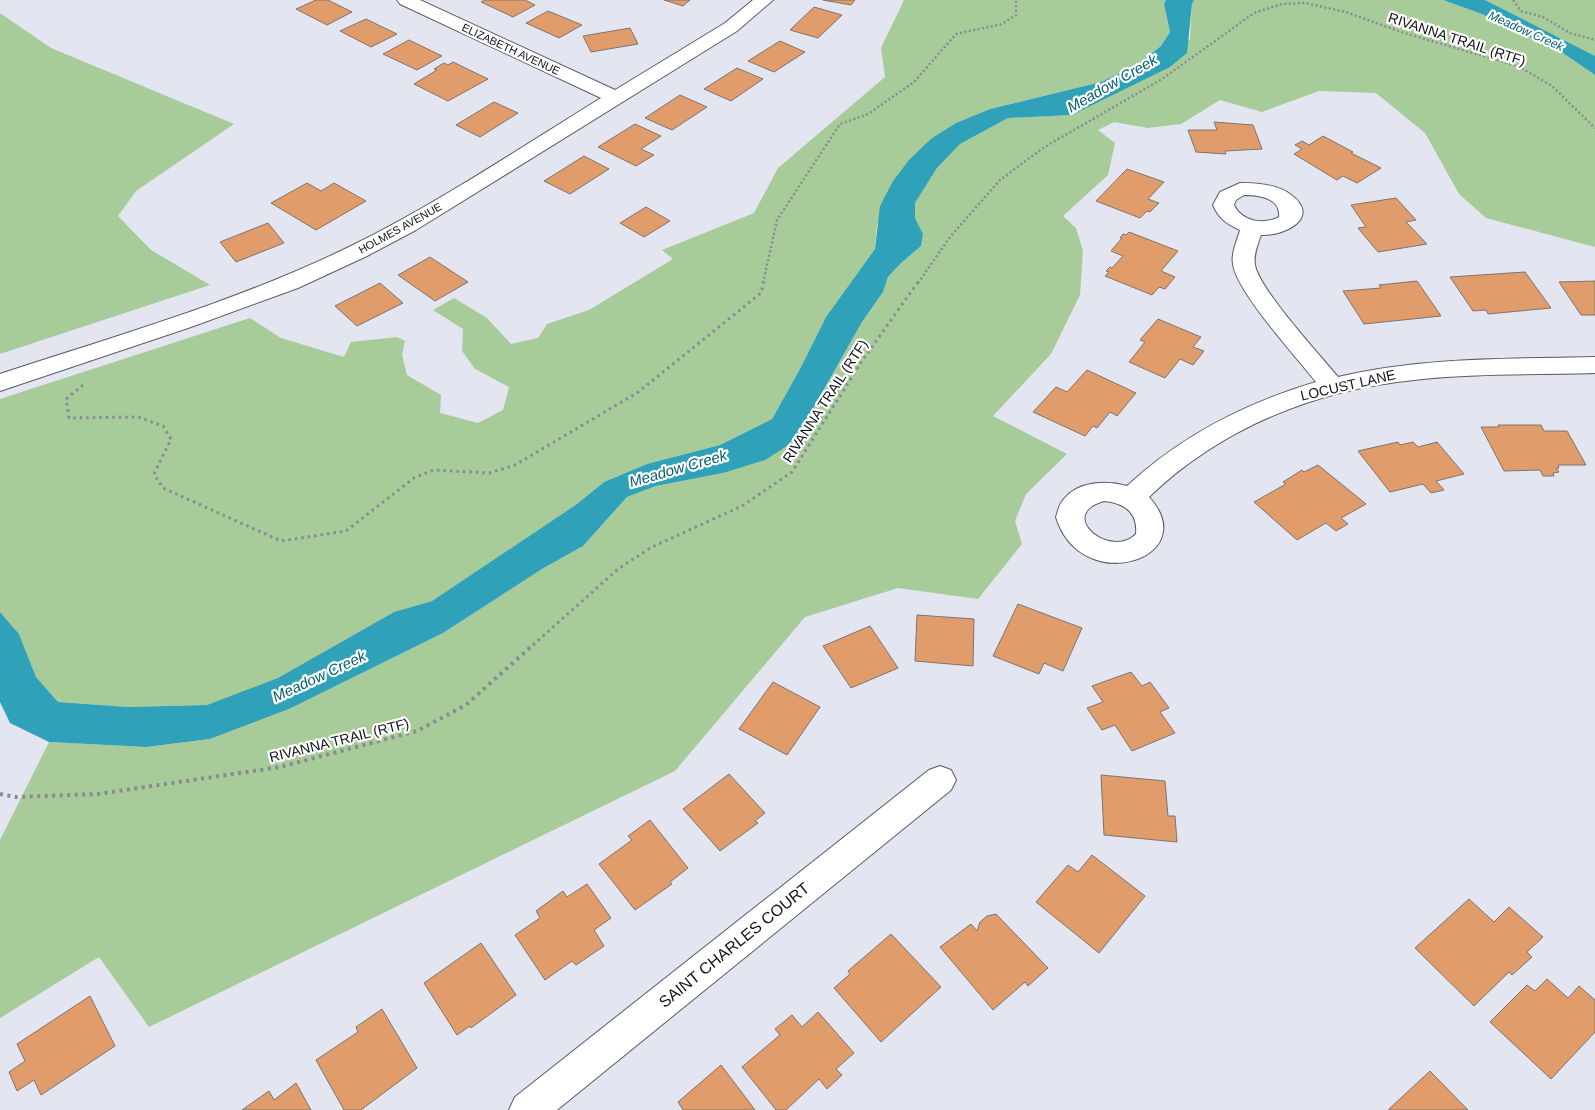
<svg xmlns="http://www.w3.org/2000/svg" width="1595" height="1110" viewBox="0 0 1595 1110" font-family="Helvetica,sans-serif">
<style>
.green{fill:#a7cc9a}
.water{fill:#2fa1b9}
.building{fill:#e09d6b;stroke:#7e746d}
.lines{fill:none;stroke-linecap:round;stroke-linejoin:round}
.street-casing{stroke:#5a5b65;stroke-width:2}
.path-far2{stroke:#898a93;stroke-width:2.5;stroke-dasharray:2 2.5;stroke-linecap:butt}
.path-far1{stroke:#898a93;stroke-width:3;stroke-dasharray:2.5 4;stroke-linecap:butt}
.path{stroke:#898a93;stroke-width:4;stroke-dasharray:3 4.5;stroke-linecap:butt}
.street{fill:#fff;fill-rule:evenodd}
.labels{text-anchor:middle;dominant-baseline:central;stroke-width:4.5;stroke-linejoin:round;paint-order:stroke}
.far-street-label{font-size:11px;fill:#121317;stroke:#fff}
.far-water-label{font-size:12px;font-style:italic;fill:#006172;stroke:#fff}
.street-label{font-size:14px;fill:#121317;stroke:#fff}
.water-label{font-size:15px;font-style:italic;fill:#006172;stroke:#fff}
.near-street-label{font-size:16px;fill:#121317;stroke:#fff}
</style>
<rect width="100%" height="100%" fill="#e3e5f1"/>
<g class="green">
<polygon points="904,0 1166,0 1164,4 1170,32 1161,46 1139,64 1101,82 990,109 956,123 932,138 877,225 875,249 826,317 800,369 772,419 720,445 647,464 604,482 577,504 432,601 394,612 279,678 207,705 128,707 58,702 36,677 19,634 0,612 0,399 250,318 281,338 344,357 351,342 397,337 405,341 402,355 407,375 441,395 440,413 478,423 503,410 509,387 475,369 462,351 463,329 433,310 454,298 487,318 511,344 538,338 547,324 589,310 673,259 662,250 754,213 778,168 885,77 881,48"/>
<polygon points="1194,0 1443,0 1482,14 1508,28 1557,49 1595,75 1595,247 1486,218 1459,194 1425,133 1376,93 1319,91 1262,112 1220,100 1181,124 1148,128 1114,122 1098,130 1115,143 1108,175 1063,216 1076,228 1083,251 1080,295 1051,354 993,416 1067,454 1026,494 1015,521 1022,544 978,599 898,588 805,617 675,771 149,1027 99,957 0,1018 0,840 49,742 146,747 210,739 289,709 443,633 542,569 583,546 627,497 656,486 723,473 787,446 803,426 862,322 883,292 888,277 900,264 921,246 923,234 915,218 915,203 937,168 960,144 1008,118 1072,115 1102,99 1190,39 1192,4"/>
<polygon points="1485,0 1595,0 1595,56"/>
<polygon points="0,13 51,48 234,124 136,191 118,216 151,250 210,285 0,354"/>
</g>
<g class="water">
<polygon points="1166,0 1194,0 1192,4 1187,53 1170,67 1072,115 1008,118 960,144 937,168 915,203 915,218 923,234 921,246 900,264 888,277 883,292 862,322 803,426 787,446 765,460 723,473 656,486 627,497 583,546 542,569 443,633 289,709 210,739 146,747 49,742 10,723 0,702 0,612 19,634 36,677 58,702 128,707 207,705 278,678 394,612 432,601 577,504 604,482 647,464 720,445 772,419 800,369 826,317 875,249 880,206 893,181 909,160 932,138 956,123 990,109 1101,82 1139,64 1161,46 1170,32 1164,4"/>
<polygon points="1443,0 1485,0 1595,56 1595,75 1557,49 1508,28 1482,14"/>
</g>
<g class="building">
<polygon points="316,0 328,0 352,12 327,25 296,9"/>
<polygon points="485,0 525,0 535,5 513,17 481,2"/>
<polygon points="664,0 690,0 683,6"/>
<polygon points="823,0 855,0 851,5"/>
<polygon points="814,7 842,15 818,38 790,30"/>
<polygon points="548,11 582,25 559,38 526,23"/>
<polygon points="366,19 397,34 371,47 340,31"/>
<polygon points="630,28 638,44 591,52 583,36"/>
<polygon points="409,40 442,56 417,70 383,54"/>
<polygon points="780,41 805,52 774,72 748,61"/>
<polygon points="453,62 488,79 448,101 414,84 437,70 434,69 444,63 448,65"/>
<polygon points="737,68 763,79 731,101 704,89"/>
<polygon points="680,95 707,107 672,130 645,118"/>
<polygon points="494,102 518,113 480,137 456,125"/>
<polygon points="1214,122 1253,125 1262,149 1225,151 1226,154 1196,152 1188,130 1217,130"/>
<polygon points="635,124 661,136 641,149 654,155 636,166 598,147"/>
<polygon points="1323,136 1353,152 1351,153 1381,168 1357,183 1343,176 1337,180 1294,154 1302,149 1295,145 1302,141 1309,145"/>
<polygon points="584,156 609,169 570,194 544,181"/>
<polygon points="1127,169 1164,182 1148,199 1159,203 1150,212 1147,211 1140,218 1096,201"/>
<polygon points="307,183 321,191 334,183 366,201 316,230 271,203"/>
<polygon points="1396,198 1416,220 1406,222 1427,244 1378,252 1358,228 1366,227 1351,205"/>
<polygon points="646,207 670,221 644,237 620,223"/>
<polygon points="268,223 284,243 236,262 220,242"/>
<polygon points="1129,232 1178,251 1161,271 1175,277 1165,289 1159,287 1152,295 1105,276 1109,272 1106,271 1110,267 1112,268 1123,256 1111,251 1122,238 1120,238 1123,234 1126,235"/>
<polygon points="430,257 468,282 435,301 398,275"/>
<polygon points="1525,272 1551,308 1488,314 1486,310 1473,311 1450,277"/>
<polygon points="1417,281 1441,316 1364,324 1343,291 1381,288 1379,285"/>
<polygon points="1595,281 1595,315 1581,315 1559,282"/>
<polygon points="380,283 403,303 357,326 335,306"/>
<polygon points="1158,319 1201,337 1193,347 1204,351 1193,365 1180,359 1165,378 1129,362 1145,342 1140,340"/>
<polygon points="1087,370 1136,393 1117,416 1110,412 1097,428 1093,426 1085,436 1033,412 1056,387 1067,392"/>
<polygon points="1498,425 1541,425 1544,431 1567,431 1586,465 1558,465 1559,468 1556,468 1559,472 1553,473 1554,476 1543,476 1540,470 1504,471 1481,427 1499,427"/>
<polygon points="1398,442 1400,445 1413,442 1418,447 1437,442 1464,474 1436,481 1444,490 1431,493 1423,484 1390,492 1358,451"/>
<polygon points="1318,465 1366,504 1341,518 1348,524 1336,531 1326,523 1297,540 1254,502 1286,484 1283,482 1302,470 1304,472"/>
<polygon points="1018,604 1082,628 1063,671 1044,663 1039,674 993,656"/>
<polygon points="917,615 974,619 973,666 915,661"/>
<polygon points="870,626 898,668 851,688 823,646"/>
<polygon points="1131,672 1142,686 1150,682 1169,708 1160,712 1175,733 1132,751 1115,725 1102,730 1087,708 1103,702 1092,686"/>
<polygon points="773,682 820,707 787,755 739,729"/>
<polygon points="729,774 765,813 755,821 758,823 720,851 683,809"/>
<polygon points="1101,775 1165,781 1168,816 1175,816 1177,842 1104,835"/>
<polygon points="650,820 688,868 670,882 672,884 635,910 599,864 632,840 628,836"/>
<polygon points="1092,855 1145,896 1099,953 1036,902 1068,865 1078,872"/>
<polygon points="587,884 611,918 594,930 604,946 576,965 572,961 545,980 515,935 540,918 536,911 563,891 567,897"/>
<polygon points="1469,899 1494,922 1509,907 1543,937 1527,952 1532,957 1512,975 1509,972 1474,1006 1415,948"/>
<polygon points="996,914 1048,968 1028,986 1025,982 993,1010 940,947 971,924 977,931 980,922 987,916"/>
<polygon points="891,934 941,987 881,1042 834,988 850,974 848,971"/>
<polygon points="481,943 516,995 471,1028 470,1026 457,1035 424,983"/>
<polygon points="1547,979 1568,998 1579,986 1595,1000 1595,1032 1551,1079 1490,1022 1527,985 1535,991"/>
<polygon points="90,996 115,1046 41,1095 34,1080 17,1091 9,1072 25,1061 17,1044"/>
<polygon points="382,1009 417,1068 361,1110 344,1110 316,1060 358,1032 356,1027"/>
<polygon points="818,1012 854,1053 836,1069 842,1075 827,1089 819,1079 786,1110 776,1110 742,1067 780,1035 775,1029 792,1015 802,1027"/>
<polygon points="721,1065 755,1110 683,1110 678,1102"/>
<polygon points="1430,1071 1468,1110 1389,1110 1389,1109"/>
<polygon points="296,1083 311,1110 242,1110 269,1091 274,1100"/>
</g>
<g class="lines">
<g class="street-casing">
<g id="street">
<path d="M397 0H420L615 90 725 23 753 0H773L737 31 416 230 367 256 298 288 191 327 0 391V374C118 335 239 301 351 246 437 204 520 148 601 98L400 4Z"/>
<path d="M1240 183C1256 183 1276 184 1290 194 1322 217 1286 236 1261 235 1258 244 1253 255 1255 265 1259 289 1320 355 1338 377 1422 357 1509 359 1595 357V373C1535 375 1473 373 1414 380 1315 390 1221 428 1149 497 1205 559 1080 598 1056 517 1058 511 1059 504 1064 499 1078 481 1107 480 1127 486 1182 435 1245 403 1316 382 1297 358 1236 291 1233 264 1231 253 1237 241 1240 230 1227 224 1219 219 1213 205L1220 192ZM1244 195C1259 195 1281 198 1279 217 1264 225 1242 222 1234 205L1236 200ZM1104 501C1124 503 1138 512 1136 534 1111 560 1055 515 1104 501Z"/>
<polygon points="940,766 951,770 956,780 951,790 557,1110 509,1110 515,1097 929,770"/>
</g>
</g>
<g class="path-far2">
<polyline points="1513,0 1521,11 1543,17 1570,33 1595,40"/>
<polyline points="763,283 777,220 840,124 868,114 914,82 956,34 1002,24 1016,15 1016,0"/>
<polyline points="918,283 950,237 1000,180 1043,148 1162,79 1254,13 1282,4 1305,3 1346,12 1401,32 1518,66 1552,86 1595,128"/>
</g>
<g class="path-far1">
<polyline points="83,385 66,399 69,418 138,417 163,426 171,439 154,474 163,488 281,541 346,531 414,478 433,470 489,473 515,465 637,393 761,293 764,282"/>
<polyline points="533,645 618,569 652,547 742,506 792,472 862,361 918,282"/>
</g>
<polyline class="path" points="0,794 16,797 98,794 280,767 417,731 466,705 534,644"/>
<use href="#street" class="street"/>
</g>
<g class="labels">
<g class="far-street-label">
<text transform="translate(511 49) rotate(25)">ELIZABETH AVENUE</text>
<text transform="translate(400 228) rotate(-29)">HOLMES AVENUE</text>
</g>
<g class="far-water-label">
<text transform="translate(1526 31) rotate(24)">Meadow Creek</text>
</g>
<g class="street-label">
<text transform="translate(1457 39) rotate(18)">RIVANNA TRAIL (RTF)</text>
<text transform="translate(1348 385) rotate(-13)">LOCUST LANE</text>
<text transform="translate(825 401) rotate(-57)">RIVANNA TRAIL (RTF)</text>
<text transform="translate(339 740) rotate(-14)">RIVANNA TRAIL (RTF)</text>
</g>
<g class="water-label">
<text transform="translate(1112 83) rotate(-30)">Meadow Creek</text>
<text transform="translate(678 468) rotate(-16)">Meadow Creek</text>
<text transform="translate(319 676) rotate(-25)">Meadow Creek</text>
</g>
<g class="near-street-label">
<text transform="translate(734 945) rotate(-39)">SAINT CHARLES COURT</text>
</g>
</g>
</svg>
